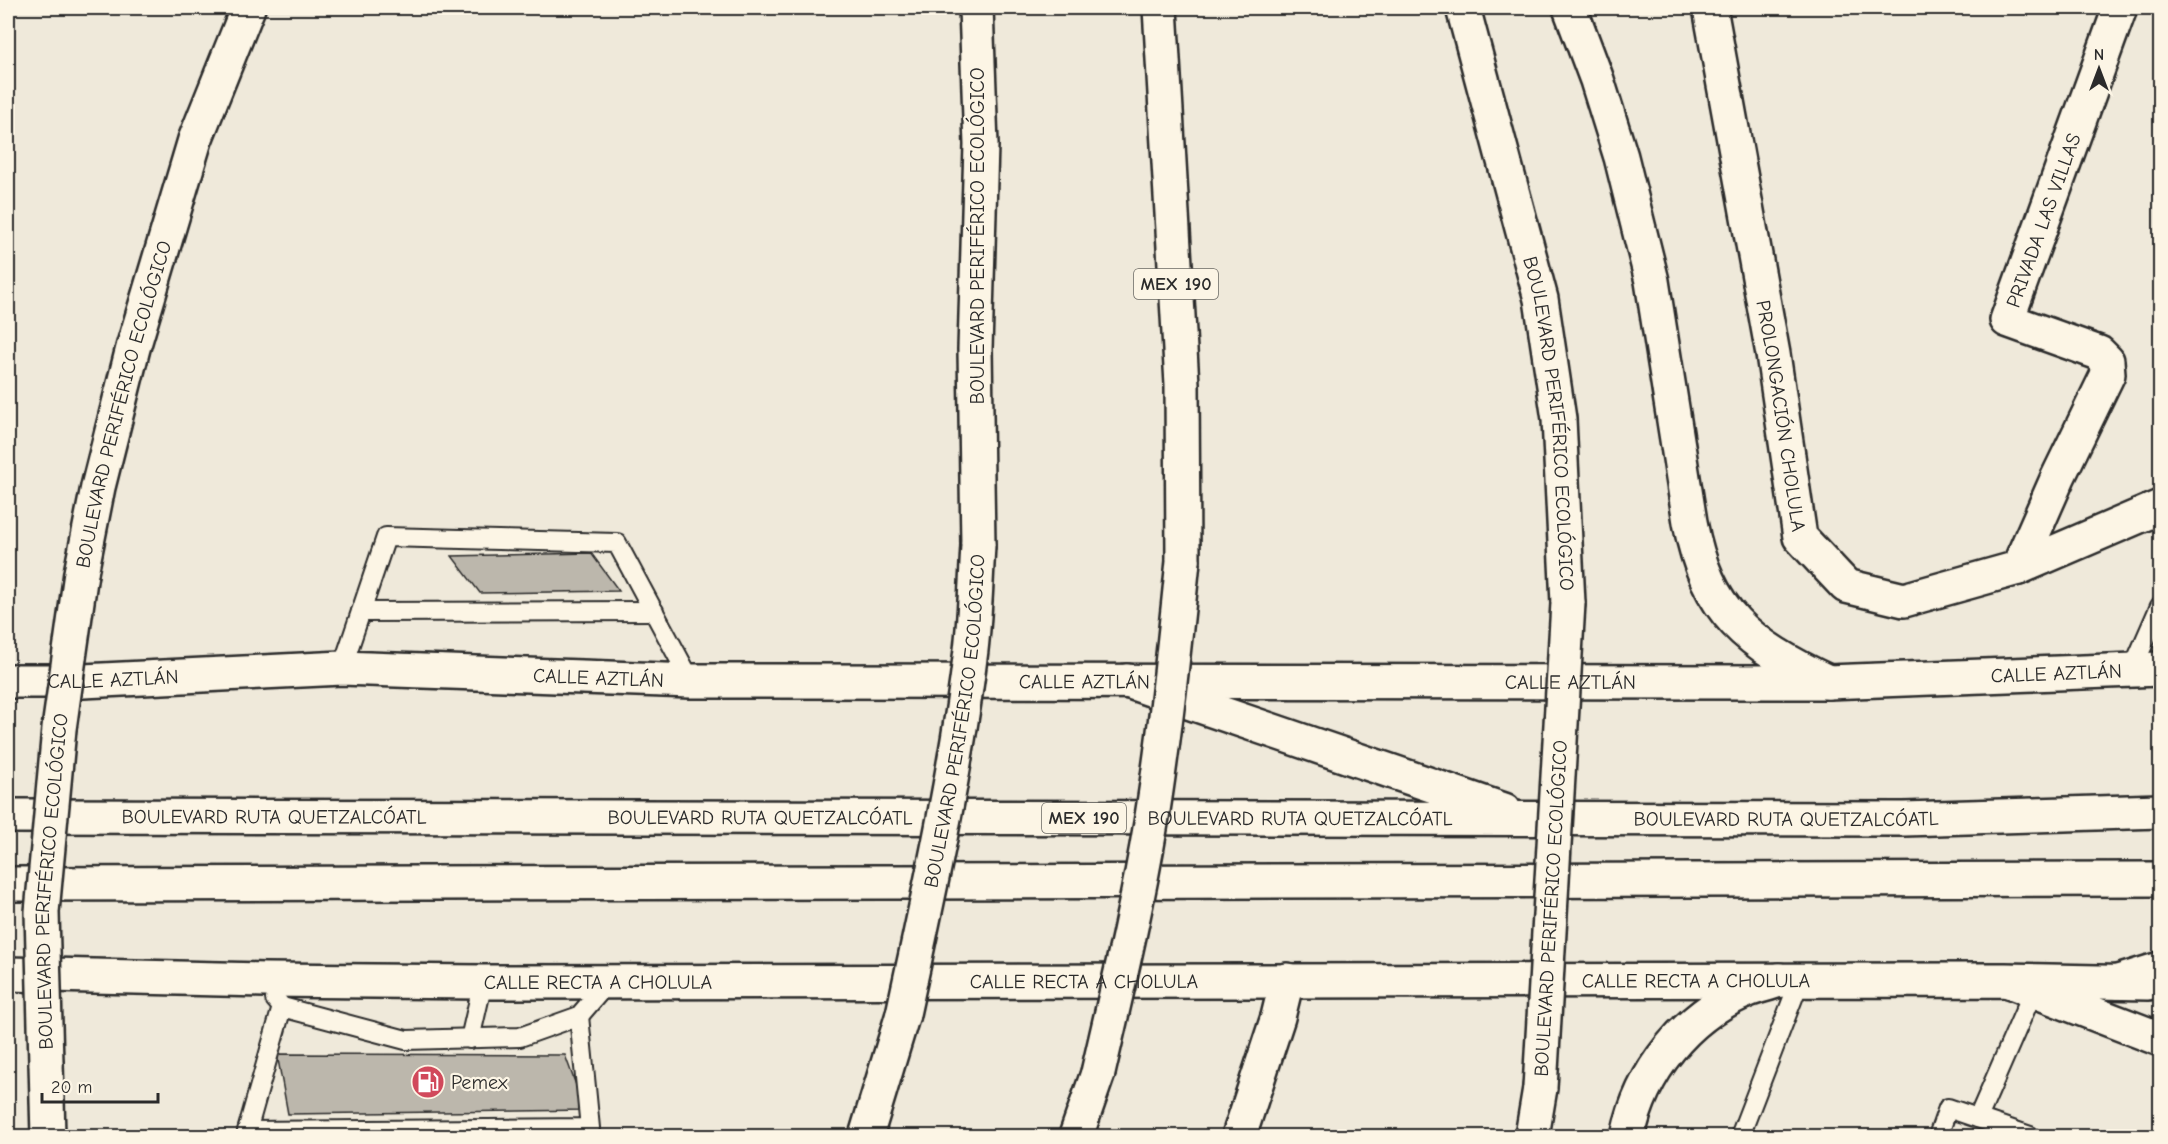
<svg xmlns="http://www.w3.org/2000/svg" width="2168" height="1144" viewBox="0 0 2168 1144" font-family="'Comic Neue',sans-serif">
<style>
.building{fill:#bcb7ac;stroke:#2b2b2b;stroke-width:1.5}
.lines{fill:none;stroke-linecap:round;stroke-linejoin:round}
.service-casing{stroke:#2b2b2b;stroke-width:22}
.minor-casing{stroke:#2b2b2b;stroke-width:38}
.secondary-casing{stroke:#2b2b2b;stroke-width:38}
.primary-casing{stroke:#2b2b2b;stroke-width:38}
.trunk-casing{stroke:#2b2b2b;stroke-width:38}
.service{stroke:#fcf5e5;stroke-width:18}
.minor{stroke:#fcf5e5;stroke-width:33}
.secondary{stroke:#fcf5e5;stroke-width:33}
.primary{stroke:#fcf5e5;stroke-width:33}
.trunk{stroke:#fcf5e5;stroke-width:33}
.trunk-bridge-casing{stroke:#2b2b2b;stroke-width:38;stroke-linecap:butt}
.trunk-bridge{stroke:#fcf5e5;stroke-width:33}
.labels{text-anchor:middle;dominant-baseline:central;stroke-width:4.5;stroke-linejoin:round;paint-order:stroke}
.shield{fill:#fcf5e5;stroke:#6a6863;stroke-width:1.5}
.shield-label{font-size:18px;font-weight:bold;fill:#2b2b2b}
.street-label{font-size:20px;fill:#2b2b2b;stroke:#fcf5e5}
.poi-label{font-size:20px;fill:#2b2b2b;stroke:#fcf5e5;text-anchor:start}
</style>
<rect width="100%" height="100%" fill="#efe9da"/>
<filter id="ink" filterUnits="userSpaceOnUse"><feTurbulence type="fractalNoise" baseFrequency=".0167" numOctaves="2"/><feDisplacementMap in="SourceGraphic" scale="12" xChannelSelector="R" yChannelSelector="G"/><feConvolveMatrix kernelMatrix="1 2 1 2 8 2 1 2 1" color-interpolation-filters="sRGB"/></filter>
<g filter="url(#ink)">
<g class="building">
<polygon points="591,553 619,591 480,593 452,556"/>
<polygon points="277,1054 565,1055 585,1110 288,1114"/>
</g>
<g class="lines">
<g class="service-casing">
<g id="service">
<polyline points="361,612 654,611"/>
<polyline points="342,668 386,537 617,543 691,681"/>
<polyline points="2132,670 2160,606"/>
<polyline points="275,999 282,1007 406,1040 520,1037 579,1016 609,981"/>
<polyline points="282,1007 247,1131 590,1128 579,1016"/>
<polyline points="470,1039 483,982"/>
<polyline points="1978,1118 2036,985"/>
<polyline points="1740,1136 1800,980"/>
<polyline points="1938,1136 1948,1108 2030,1136"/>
</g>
</g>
<g class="minor-casing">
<g id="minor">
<path id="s1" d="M1710 8 1773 354 1800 537 1846 586 1904 600 2018 568 2160 507"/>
<path id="s2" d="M2018 568 2058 477 2108 374 2107 361 2099 353 2007 320 2120 8"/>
<polyline points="2009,981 2160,1039"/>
<polyline points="1239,1136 1278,1017 1287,980"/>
</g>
</g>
<g class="secondary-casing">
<g id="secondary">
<path id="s3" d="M8 681H83L342 668 691 681 1828 682 2160 669"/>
<path id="s4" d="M8 974 265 980 483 982 2005 980 2148 983"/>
</g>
</g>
<g class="primary-casing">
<g id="primary">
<polyline points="1127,681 1504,810"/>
<path id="s5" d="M8 816 1904 819 2160 811"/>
<polyline points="8,884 2160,879"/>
<polyline points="2118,982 2160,969"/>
</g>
</g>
<g class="trunk-casing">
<g id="trunk">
<polyline points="976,8 981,145 975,349 978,545"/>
<polyline points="1160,8 1182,384 1183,561"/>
<path id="s6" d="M1463 8 1541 299 1559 419 1568 603"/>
<path d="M1570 8 1597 80 1621 157 1652 281 1690 522C1707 613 1748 644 1828 682"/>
<path id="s7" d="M81 573 98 487 133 348 195 140 248 8"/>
<polyline points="46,1063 48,1136"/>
<polyline points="866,1136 903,1014"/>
<polyline points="1076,1136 1098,1073"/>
<polyline points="1532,1136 1540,1088"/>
<path d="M1628 1136C1641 1072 1686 1015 1748 990 1758 986 1769 984 1779 980"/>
</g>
</g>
<use href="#service" class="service"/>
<use href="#minor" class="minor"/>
<use href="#secondary" class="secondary"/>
<use href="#primary" class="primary"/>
<use href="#trunk" class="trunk"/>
<g class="trunk-bridge-casing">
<g id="trunk-bridge">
<path id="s8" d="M903 1014C929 893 956 773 971 650 975 615 976 580 978 545"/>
<path id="s9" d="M46 1063 42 912 59 729 81 573"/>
<path d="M1098 1073C1117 990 1137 907 1151 823 1165 736 1174 648 1183 561"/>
<path id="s10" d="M1540 1088 1568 603"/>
</g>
</g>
<use href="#trunk-bridge" class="trunk-bridge"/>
</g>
</g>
<defs>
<g id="fuel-disc" transform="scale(1.725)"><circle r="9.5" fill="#d1495b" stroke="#fcf5e5"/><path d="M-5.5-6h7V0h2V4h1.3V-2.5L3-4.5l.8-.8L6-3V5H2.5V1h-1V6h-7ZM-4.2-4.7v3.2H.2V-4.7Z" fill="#fff"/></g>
</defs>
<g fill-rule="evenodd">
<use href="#fuel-disc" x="428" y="1082"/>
</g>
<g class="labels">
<g class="shield">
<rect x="1134" y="269" width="84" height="30" rx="4.5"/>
<rect x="1042" y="803" width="84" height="30" rx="4.5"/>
</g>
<g class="shield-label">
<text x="1176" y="284">MEX 190</text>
<text x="1084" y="818">MEX 190</text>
</g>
<g class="street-label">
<text stroke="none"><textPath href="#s2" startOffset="442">PRIVADA LAS VILLAS</textPath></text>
<text transform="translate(977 236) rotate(-90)">BOULEVARD PERIFÉRICO ECOLÓGICO</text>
<text stroke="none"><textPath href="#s7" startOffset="174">BOULEVARD PERIFÉRICO ECOLÓGICO</textPath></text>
<text stroke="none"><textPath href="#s1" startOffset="414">PROLONGACIÓN CHOLULA</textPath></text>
<text stroke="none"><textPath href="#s6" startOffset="426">BOULEVARD PERIFÉRICO ECOLÓGICO</textPath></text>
<text stroke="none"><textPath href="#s3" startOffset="2049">CALLE AZTLÁN</textPath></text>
<text stroke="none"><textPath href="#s3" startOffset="591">CALLE AZTLÁN</textPath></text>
<text stroke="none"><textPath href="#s3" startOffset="105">CALLE AZTLÁN</textPath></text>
<text stroke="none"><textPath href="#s3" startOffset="1077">CALLE AZTLÁN</textPath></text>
<text stroke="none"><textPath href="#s3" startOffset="1563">CALLE AZTLÁN</textPath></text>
<text stroke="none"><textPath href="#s8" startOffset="298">BOULEVARD PERIFÉRICO ECOLÓGICO</textPath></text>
<text stroke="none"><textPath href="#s5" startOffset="266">BOULEVARD RUTA QUETZALCÓATL</textPath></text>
<text stroke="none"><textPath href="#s5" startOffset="752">BOULEVARD RUTA QUETZALCÓATL</textPath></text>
<text stroke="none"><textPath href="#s5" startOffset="1292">BOULEVARD RUTA QUETZALCÓATL</textPath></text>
<text stroke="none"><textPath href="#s5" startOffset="1778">BOULEVARD RUTA QUETZALCÓATL</textPath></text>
<text stroke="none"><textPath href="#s9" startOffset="182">BOULEVARD PERIFÉRICO ECOLÓGICO</textPath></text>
<text stroke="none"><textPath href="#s10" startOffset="180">BOULEVARD PERIFÉRICO ECOLÓGICO</textPath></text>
<text stroke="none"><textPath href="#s4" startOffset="1076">CALLE RECTA A CHOLULA</textPath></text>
<text stroke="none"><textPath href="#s4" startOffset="1688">CALLE RECTA A CHOLULA</textPath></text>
<text stroke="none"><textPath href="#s4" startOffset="590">CALLE RECTA A CHOLULA</textPath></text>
</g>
<g class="poi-label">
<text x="451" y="1082">Pemex</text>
</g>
</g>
<rect width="2168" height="1144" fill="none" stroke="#fcf5e5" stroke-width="30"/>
<rect x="15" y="15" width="2138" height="1114" fill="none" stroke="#2b2b2b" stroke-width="2" filter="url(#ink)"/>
<g transform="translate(2099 69)" stroke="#fcf5e5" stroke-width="4.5" paint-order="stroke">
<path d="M0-4.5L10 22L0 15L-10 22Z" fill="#2b2b2b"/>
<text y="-9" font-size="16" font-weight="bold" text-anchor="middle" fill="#2b2b2b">N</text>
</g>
<path d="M42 1093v9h116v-9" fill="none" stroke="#2b2b2b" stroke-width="3"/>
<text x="51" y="1093" font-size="18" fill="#2b2b2b" stroke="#fcf5e5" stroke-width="4.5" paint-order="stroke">20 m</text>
</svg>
